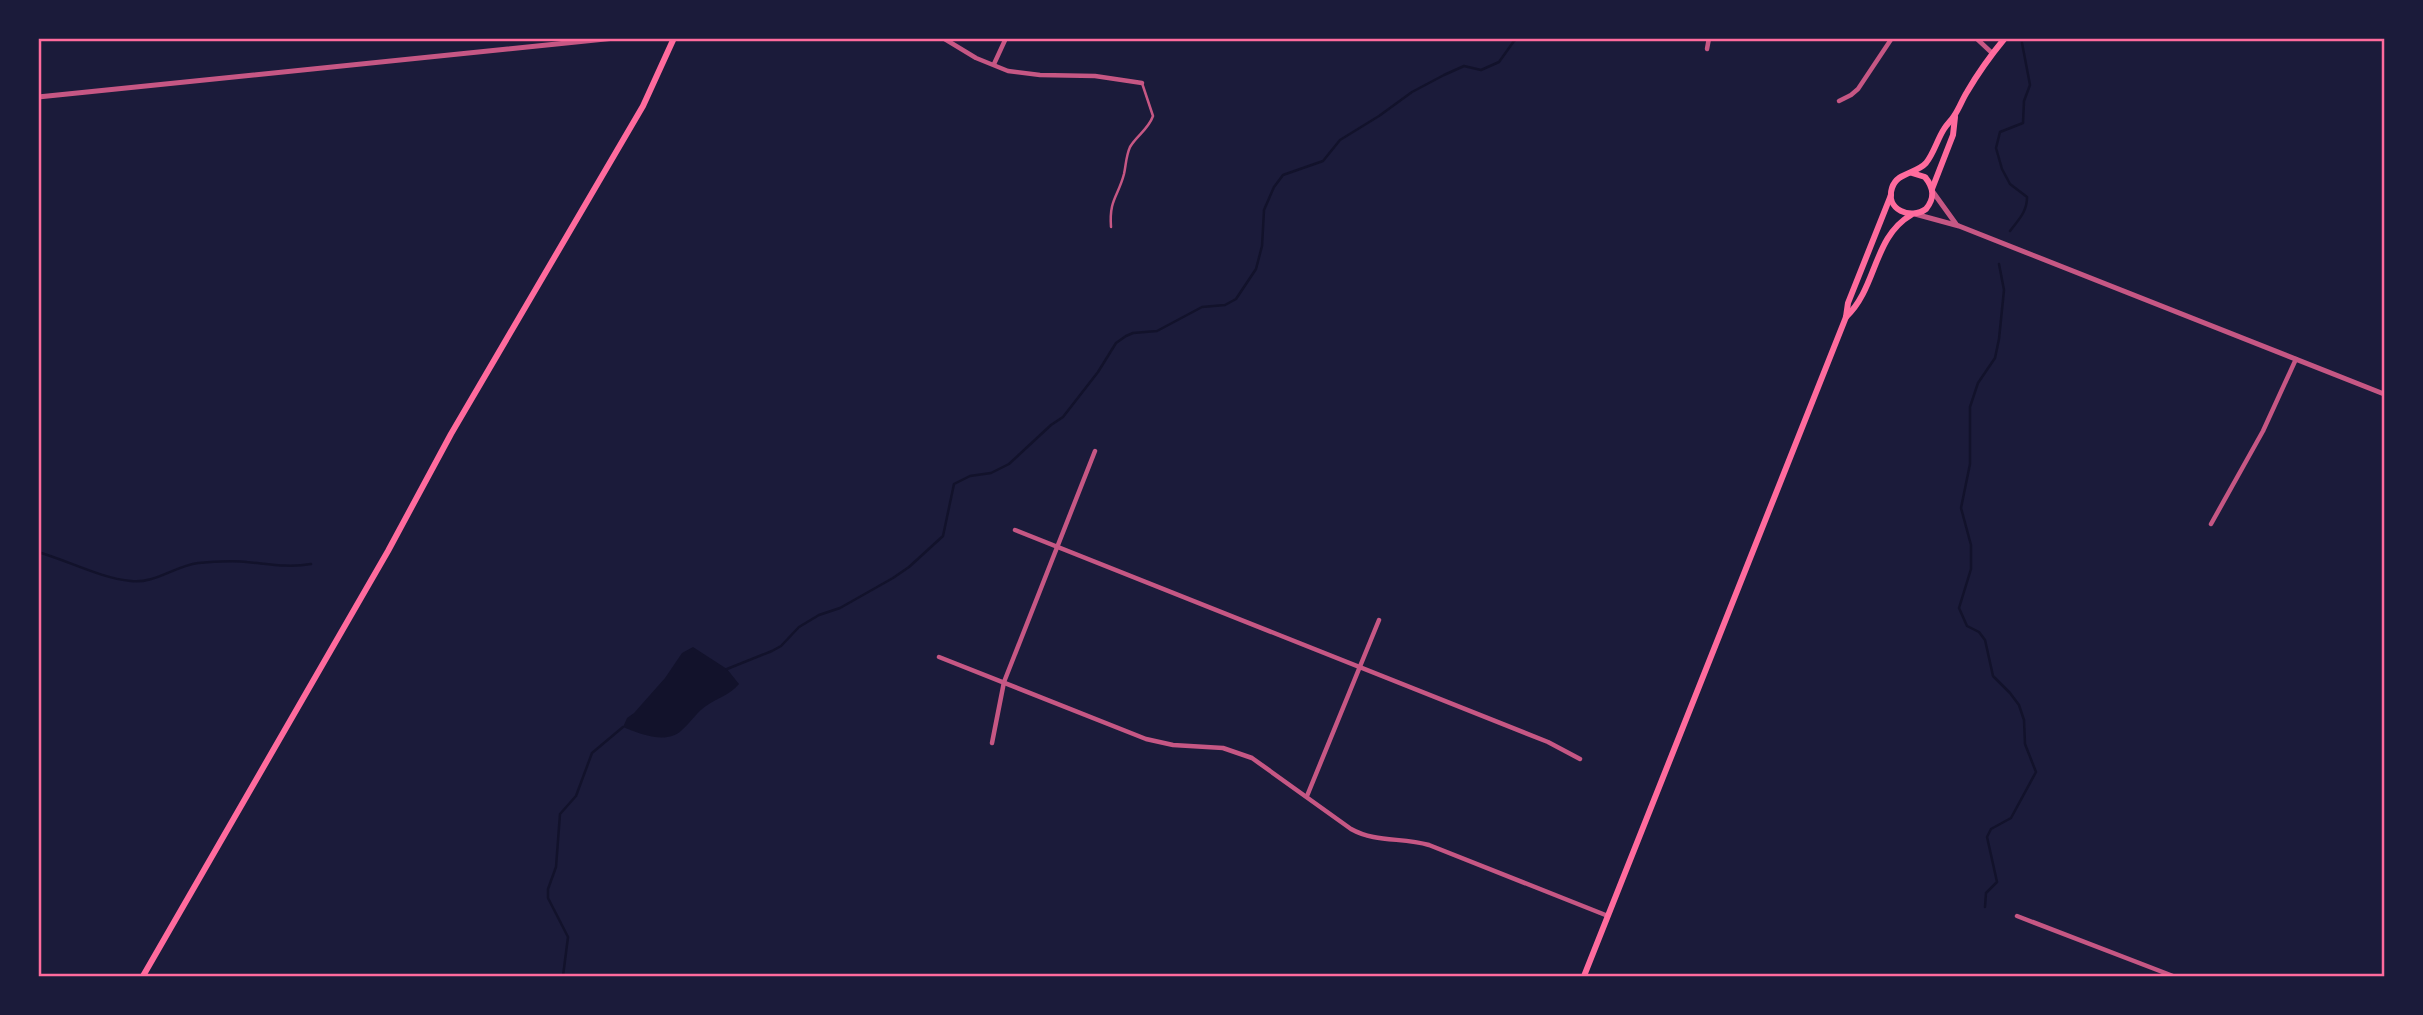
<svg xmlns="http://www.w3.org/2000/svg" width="2423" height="1015" viewBox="0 0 2423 1015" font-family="'Libre Baskerville',serif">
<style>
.water{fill:#12122b}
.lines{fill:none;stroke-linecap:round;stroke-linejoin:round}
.stream{stroke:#12122b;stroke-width:2.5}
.service{stroke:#c65784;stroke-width:2.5}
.minor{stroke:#c65784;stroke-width:4.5}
.tertiary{stroke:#c65784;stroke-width:5}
.secondary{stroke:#ff6b9d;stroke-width:6}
.neatline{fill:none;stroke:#ff6b9d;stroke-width:2.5}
</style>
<rect width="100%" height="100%" fill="#1b1b3a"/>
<path class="water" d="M693 647 727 669 739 684C730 695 717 698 706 706 697 712 690 723 682 730 667 745 640 734 623 727L627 718 634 713 665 678 682 653Z"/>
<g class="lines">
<g class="stream">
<polyline points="1551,38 1557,38"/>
<path d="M2010 231C2019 219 2027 212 2027 197L2010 184 2002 169 1996 148 2000 132 2023 123 2024 101 2030 85 2022 43"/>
<path d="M38 552C69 561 100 578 131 581 154 584 175 566 198 563 214 562 231 560 247 562 269 564 288 568 311 564"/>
<polyline points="727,669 772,651 781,646 799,627 819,615 840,608 893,578 909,567 943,536 954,484 970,476 991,473 1009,464 1051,425 1063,417 1098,372 1116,343 1126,336 1133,333 1157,331 1202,307 1225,305 1236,299 1256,269 1262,246 1264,210 1274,187 1283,175 1323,161 1340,140 1379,116 1412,92 1444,75 1464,66 1481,70 1499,62 1514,41 1519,38"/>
<polyline points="1985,907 1986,893 1997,882 1987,837 1991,829 2011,818 2036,772 2025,744 2024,720 2019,705 2010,693 1993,676 1985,640 1979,632 1967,626 1959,608 1971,569 1971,545 1961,508 1970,464 1970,407 1978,383 1995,358 1999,339 2004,290 1999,264"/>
<polyline points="563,976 568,937 548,898 548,889 556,867 560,814 576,796 592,753 623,727"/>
</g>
<path class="service" d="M1111 227C1109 199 1118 197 1124 174 1126 165 1126 156 1130 147 1137 135 1148 130 1153 116L1142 83"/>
<g class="minor">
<polyline points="943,38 976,58 1008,71 1040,75 1095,76 1142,83"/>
<polyline points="1976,38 1992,53"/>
<polyline points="1707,49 1709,38"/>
<polyline points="994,64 1006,38"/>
<polyline points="1839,101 1851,95 1858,89 1892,38"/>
<polyline points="2211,524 2263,431 2296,359"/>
<polyline points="1015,530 1548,742 1580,759"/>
<path d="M939 657 1146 739 1173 745 1223 748 1252 758 1351 829C1376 843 1402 837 1429 845L1608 916"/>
<polyline points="992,743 1004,682 1095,451"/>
<polyline points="1307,796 1379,620"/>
<polyline points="2017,916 2173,976"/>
</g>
<g class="tertiary">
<polyline points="38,97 615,38"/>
<polyline points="1933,192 1956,224"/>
<polyline points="1915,214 1959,226 2384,394"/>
</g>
<g class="secondary">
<path d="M1912 173 1925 177C1934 188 1935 198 1926 209 1911 220 1885 210 1892 188 1897 172 1916 174 1926 163 1934 153 1937 140 1944 129 1947 124 1951 121 1954 116 1959 109 1962 100 1967 92 1978 73 1991 55 2005 38"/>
<polyline points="1932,189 1953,135 1955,117"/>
<path d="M1846 317C1877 288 1873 237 1911 215"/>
<polyline points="143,976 388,551 451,434 643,106 674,38"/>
<polyline points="1584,976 1846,317 1848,303 1891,195"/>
</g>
</g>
<rect width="2423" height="1015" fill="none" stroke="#1b1b3a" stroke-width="80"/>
<rect x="40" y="40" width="2343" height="935" class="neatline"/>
</svg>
